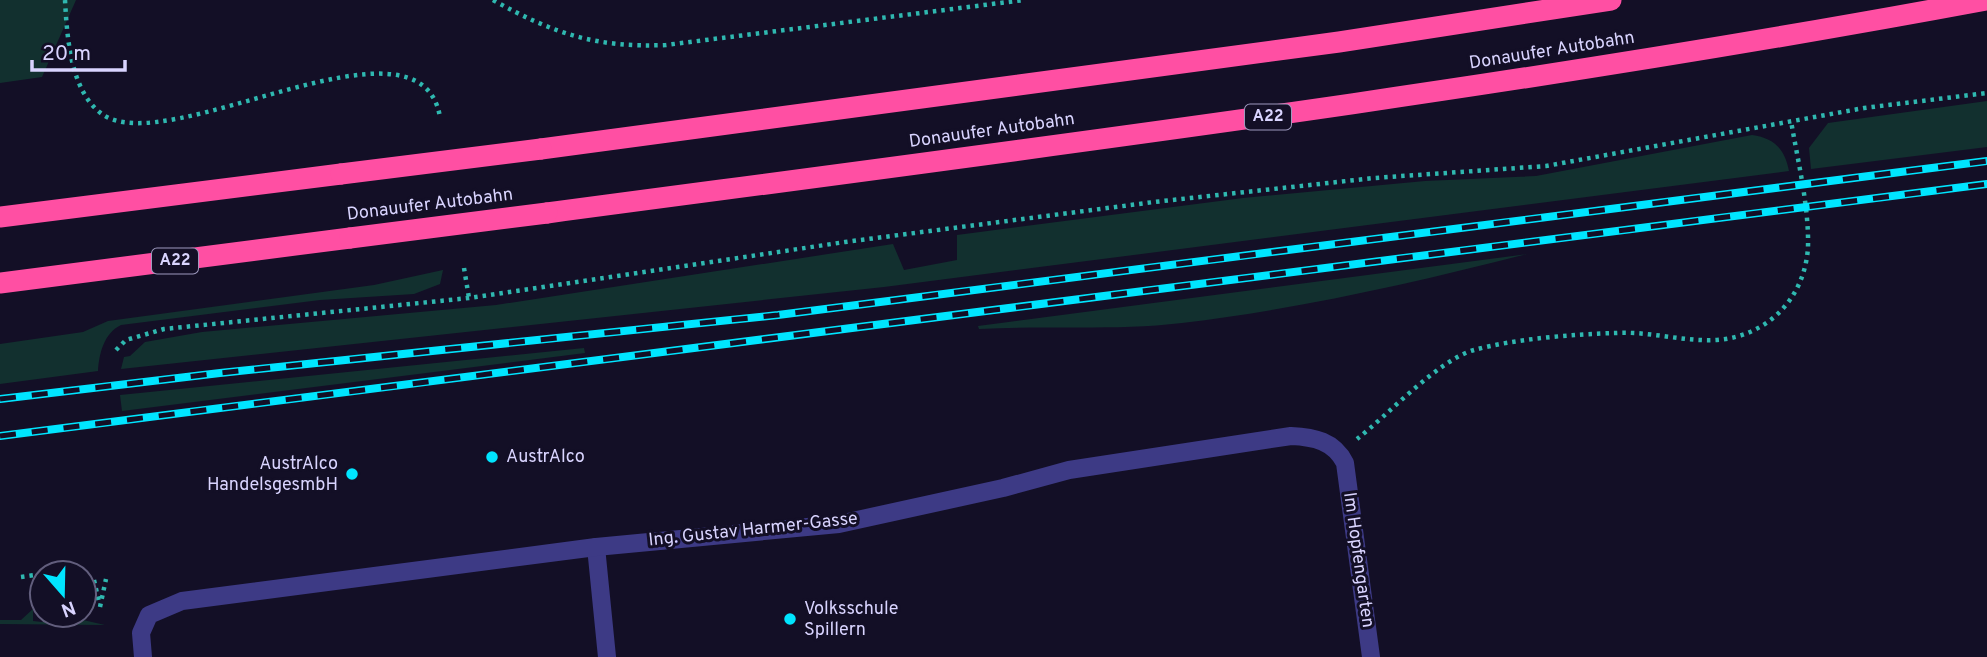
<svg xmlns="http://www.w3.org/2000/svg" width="1987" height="657" viewBox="0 0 1987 657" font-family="Overpass,sans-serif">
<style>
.green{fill:#12302f}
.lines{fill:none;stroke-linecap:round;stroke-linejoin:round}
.path{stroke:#2fb8b0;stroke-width:4.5;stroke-dasharray:3.5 5;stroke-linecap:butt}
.street{stroke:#3d3a85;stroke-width:18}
.highway{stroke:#ff4fa3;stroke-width:21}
.rail-casing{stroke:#00e5ff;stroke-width:8}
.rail{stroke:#130f26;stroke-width:5;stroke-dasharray:16;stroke-linecap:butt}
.highway-bridge{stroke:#ff4fa3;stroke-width:21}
.poi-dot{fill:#00e5ff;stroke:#130f26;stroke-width:2.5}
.labels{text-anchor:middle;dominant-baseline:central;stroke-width:6;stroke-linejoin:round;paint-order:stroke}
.shield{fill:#130f26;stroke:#9e99be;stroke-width:2}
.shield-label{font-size:16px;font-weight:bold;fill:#d9d4ff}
.street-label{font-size:18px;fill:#d9d4ff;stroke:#130f26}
.poi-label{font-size:18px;fill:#d9d4ff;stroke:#130f26;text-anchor:start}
</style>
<rect width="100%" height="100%" fill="#130f26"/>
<g class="green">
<polygon points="0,0 76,0 42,77 0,83"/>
<polygon points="1987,101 1987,147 1811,169 1809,148 1828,123"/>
<path d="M1752 135C1774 138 1785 149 1789 171L884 287 121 369 124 357 130 356 145 342 202 332 496 305 893 244 904 270 957 260V235L1243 198 1425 181 1536 176Z"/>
<path d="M1527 254C1413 283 1299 309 1182 323 1114 331 1046 325 979 329L978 326Z"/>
<path d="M443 270 440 284 414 294 320 300 121 325C104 333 99 354 98 371L0 384V344L83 332 108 321 374 285Z"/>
<polygon points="584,348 585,353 122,411 120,395"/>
<polygon points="33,609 33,621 42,622 61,615 105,625 0,624 0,620 21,620"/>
</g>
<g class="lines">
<g class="path">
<path d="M65 0C67 36 70 91 102 114 167 162 420 0 440 117"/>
<path d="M493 0C554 34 597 48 666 45L1024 0"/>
<polyline points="464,268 469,298"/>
<polyline points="116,350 126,340 164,329 469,298 845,242 1154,202 1374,178 1546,166 1864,108 1987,93"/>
<path d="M1357 439C1388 415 1438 360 1474 350 1513 339 1575 334 1616 333 1650 331 1683 342 1717 340 1768 336 1805 298 1808 247 1809 206 1798 162 1791 121"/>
<polyline points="46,573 65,570"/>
<polyline points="21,577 42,574"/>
<polyline points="94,580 99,602"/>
<polyline points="100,607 106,579"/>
</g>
<g class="street">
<polyline points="596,547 607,657"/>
<path d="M143 657 141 633 149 615 182 601 596 547 839 524 1003 488 1069 470 1291 436C1314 437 1334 441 1345 463L1371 657"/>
</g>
<g class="highway">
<polyline points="541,149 1339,42 1611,0"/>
<path d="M547 213C1028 149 1509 89 1986 0"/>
<polyline points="0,217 341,174"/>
<polyline points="0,283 350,238"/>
</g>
<g class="rail-casing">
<g id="rail">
<polyline points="0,399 220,373 778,315 1987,161"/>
<polyline points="0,436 1987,184"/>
</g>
</g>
<use href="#rail" class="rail"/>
<g class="highway-bridge">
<polyline points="341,174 541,149"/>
<polyline points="350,238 547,213"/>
</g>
</g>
<g class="poi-dot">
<circle cx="492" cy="457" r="7"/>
<circle cx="352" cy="474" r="7"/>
<circle cx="790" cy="619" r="7"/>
</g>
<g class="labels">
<g class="shield">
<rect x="1245" y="104.5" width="46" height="25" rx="5"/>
<rect x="152" y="248.5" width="46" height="25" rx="5"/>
</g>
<g class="shield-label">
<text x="1268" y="117">A22</text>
<text x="175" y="261">A22</text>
</g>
<g class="street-label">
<text transform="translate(1552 51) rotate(-9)">Donauufer Autobahn</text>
<text transform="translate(992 131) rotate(-8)">Donauufer Autobahn</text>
<text transform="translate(430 205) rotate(-7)">Donauufer Autobahn</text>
<text transform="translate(753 530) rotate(-6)">Ing. Gustav Harmer-Gasse</text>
<text transform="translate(1358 560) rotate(82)">Im Hopfengarten</text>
</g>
<g class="poi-label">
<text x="506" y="457">AustrAlco</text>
<text x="338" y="464" text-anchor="end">AustrAlco<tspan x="338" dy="21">HandelsgesmbH</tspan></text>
<text x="804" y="609">Volksschule<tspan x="804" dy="21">Spillern</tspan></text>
</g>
</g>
<g transform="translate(63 594) rotate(160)"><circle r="33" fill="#130f26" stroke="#625e7d" stroke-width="2"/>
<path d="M0-5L12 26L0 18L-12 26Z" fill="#00e5ff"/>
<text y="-10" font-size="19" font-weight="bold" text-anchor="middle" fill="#d9d4ff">N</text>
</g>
<path d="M32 60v10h93v-10" fill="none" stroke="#d9d4ff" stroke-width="3.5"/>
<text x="42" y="60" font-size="21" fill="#d9d4ff" stroke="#130f26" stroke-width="5" paint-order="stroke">20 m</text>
</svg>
